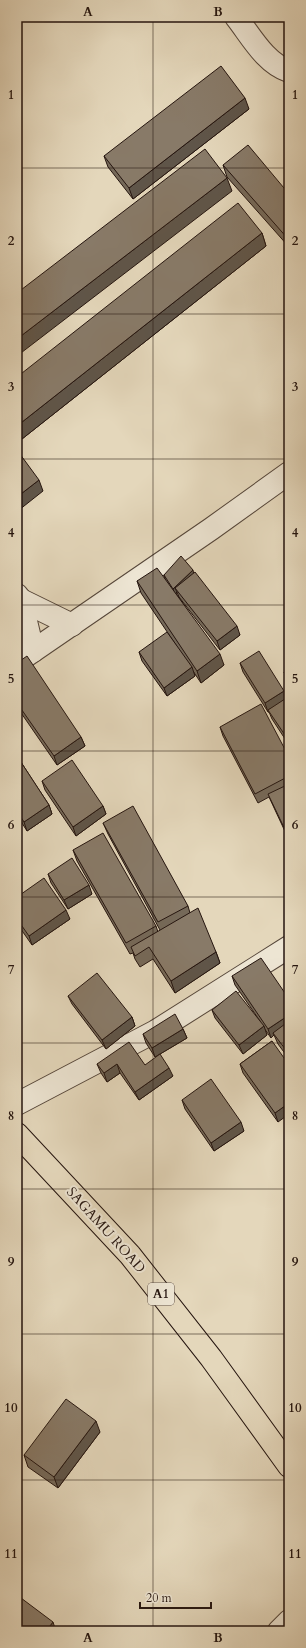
<svg xmlns="http://www.w3.org/2000/svg" width="306" height="1648" viewBox="0 0 306 1648" font-family="Cardo,serif">
<style>
.lines{fill:none;stroke-linecap:round;stroke-linejoin:round}
.minor-casing{stroke:#55463a;stroke-width:24}
.trunk-casing{stroke:#25150f;stroke-width:24}
.minor{stroke:#ede5d3;stroke-width:22}
.trunk{stroke:#e4d7bb;stroke-width:22}
.wall{fill:#756959;stroke:#25150f}
.shaded-wall{fill:#5f5549;stroke:#25150f}
.building{fill:#887a68;stroke:#25150f}
.grid{fill:none;stroke:#25150f;stroke-width:1;stroke-opacity:0.55}
.labels{text-anchor:middle;dominant-baseline:central;stroke-width:4;stroke-linejoin:round;paint-order:stroke}
.shield{fill:#ede5d3;stroke:#61534a;stroke-width:1}
.shield-label{font-size:13px;font-weight:bold;fill:#25150f}
.street-label{font-size:14px;fill:#25150f;stroke:#ede5d3}
.neatline{fill:none;stroke:#25150f;stroke-width:1.5}
.grid-label{font-size:13px;text-anchor:middle;font-weight:bold;fill:#25150f}
</style>
<rect width="100%" height="100%" fill="#e4d7bb"/>
<filter id="stains"><feTurbulence type="fractalNoise" baseFrequency=".005" numOctaves="4"/><feColorMatrix values="0 0 0 0 .2 0 0 0 0 .09 0 0 0 0 .02 0 0 0 .5 -.17"/></filter>
<radialGradient id="worn" r=".72"><stop offset=".6" stop-color="#630" stop-opacity="0"/><stop offset="1" stop-color="#630" stop-opacity=".3"/></radialGradient>
<g class="lines">
<g class="minor-casing">
<g id="minor">
<path d="M236 17C251 36 265 63 289 71"/>
<polyline points="17,595 21,600 33,651"/>
<polyline points="21,600 72,625"/>
<polyline points="17,662 211,529 289,473"/>
<polyline points="17,1104 156,1031 289,947"/>
<polyline points="279,1631 289,1621"/>
</g>
</g>
<g class="trunk-casing">
<polyline id="trunk" points="17,1134 130,1255 211,1358 289,1466"/>
</g>
<use href="#minor" class="minor"/>
<use href="#trunk" class="trunk"/>
</g>
<g class="wall">
<polygon points="249,109 133,199 108,167 104,156"/>
<polygon points="223,165 289,194 289,247 227,177"/>
<polygon points="262,233 266,246 22,439 17,432 17,377"/>
<polygon points="194,573 240,635 220,650 179,597 177,592 176,593 224,665 201,683 193,671 195,676 167,696 142,661 139,652 176,645 141,593 137,581 165,579 164,575"/>
<polygon points="17,663 81,737 85,746 57,765 17,707"/>
<polygon points="240,663 289,700 289,745 272,719 269,712 268,712 243,672"/>
<polygon points="289,668 289,684 287,681 284,672"/>
<polygon points="220,727 289,757 289,840 269,797 258,803 223,736"/>
<polygon points="17,756 49,805 52,814 27,831 17,815"/>
<polygon points="42,781 103,806 106,814 76,836 45,790"/>
<polygon points="103,823 188,906 190,913 216,952 220,963 175,993 153,959 140,967 135,959 133,953 130,954 77,861 73,850 156,926 158,932 160,930 108,834"/>
<polygon points="48,874 92,894 68,909 51,883"/>
<polygon points="17,897 70,919 32,945 18,925 17,922 17,915 19,913 17,910"/>
<polygon points="232,976 289,999 289,1059 278,1044 274,1035 271,1038 264,1028 267,1035 243,1054 215,1018 212,1010 260,1021 235,985"/>
<polygon points="68,996 132,1017 135,1026 106,1049 72,1004"/>
<polygon points="183,1029 187,1038 155,1057 146,1043 143,1034"/>
<polygon points="272,1041 278,1122 243,1073 240,1064"/>
<polygon points="97,1064 145,1065 173,1076 139,1100 120,1073 107,1082 101,1073"/>
<polygon points="182,1100 244,1131 214,1151 185,1109"/>
<polygon points="100,1432 58,1488 28,1467 24,1455"/>
</g>
<g class="shaded-wall">
<polygon points="245,98 249,109 133,199 129,188"/>
<polygon points="227,178 232,191 17,356 17,339"/>
<polygon points="262,233 266,246 22,439 17,426"/>
<polygon points="39,480 43,491 19,510 17,504 17,497"/>
<polygon points="193,570 194,575 175,588 177,592 175,594 173,589"/>
<polygon points="237,626 240,635 220,650 217,641"/>
<polygon points="220,654 224,665 201,683 197,671"/>
<polygon points="192,667 195,676 167,696 164,688"/>
<polygon points="284,691 287,700 268,710 269,712 268,712 265,703"/>
<polygon points="81,737 85,746 57,765 54,756"/>
<polygon points="49,805 52,814 27,831 24,822"/>
<polygon points="103,806 106,814 76,836 73,827"/>
<polygon points="89,885 92,894 68,909 64,900"/>
<polygon points="66,910 70,919 32,945 29,936"/>
<polygon points="216,952 220,963 175,993 171,981"/>
<polygon points="289,1015 289,1026 273,1033 274,1035 271,1038 268,1029"/>
<polygon points="132,1017 135,1026 106,1049 102,1040"/>
<polygon points="264,1026 267,1035 243,1054 239,1045"/>
<polygon points="183,1029 187,1038 155,1057 152,1048"/>
<polygon points="117,1064 120,1073 107,1082 104,1073"/>
<polygon points="169,1068 173,1076 139,1100 135,1092"/>
<polygon points="289,1103 289,1114 278,1122 275,1113"/>
<polygon points="241,1122 244,1131 214,1151 211,1143"/>
<polygon points="17,1308 19,1313 17,1316"/>
<polygon points="96,1421 100,1432 58,1488 54,1477"/>
<polygon points="53,1622 56,1631 46,1631"/>
</g>
<g class="building">
<polygon points="221,66 245,98 129,188 104,156"/>
<polygon points="248,145 289,194 289,240 223,165"/>
<polygon points="205,149 227,178 17,339 17,293"/>
<polygon points="238,203 262,233 17,426 17,377"/>
<polygon points="17,450 39,480 17,497"/>
<polygon points="181,556 193,570 173,589 164,575"/>
<polygon points="157,568 220,654 197,671 137,581"/>
<polygon points="195,572 237,626 217,641 175,588"/>
<polygon points="167,632 192,667 164,688 139,652"/>
<polygon points="259,651 284,691 265,703 240,663"/>
<polygon points="27,656 81,737 54,756 17,703 17,663"/>
<polygon points="289,668 289,680 284,672"/>
<polygon points="288,697 289,700 289,741 268,710"/>
<polygon points="261,704 289,757 289,776 255,794 220,727"/>
<polygon points="17,756 49,805 24,822 17,811"/>
<polygon points="72,760 103,806 73,827 42,781"/>
<polygon points="289,784 289,838 268,794"/>
<polygon points="133,806 188,906 158,922 103,823"/>
<polygon points="103,833 156,926 126,943 73,850"/>
<polygon points="72,858 89,885 64,900 48,874"/>
<polygon points="44,878 66,910 29,936 17,919 17,915 21,912 17,906 17,897"/>
<polygon points="198,908 216,952 171,981 149,947 135,956 131,947"/>
<polygon points="261,958 289,999 289,1015 268,1029 232,976"/>
<polygon points="97,973 132,1017 102,1040 68,996"/>
<polygon points="236,991 264,1026 239,1045 212,1010"/>
<polygon points="175,1014 183,1029 152,1048 143,1034"/>
<polygon points="289,1021 289,1054 273,1033"/>
<polygon points="272,1041 289,1065 289,1103 275,1113 240,1064"/>
<polygon points="129,1042 145,1065 160,1054 169,1068 135,1092 117,1064 104,1073 97,1064"/>
<polygon points="211,1079 241,1122 211,1143 182,1100"/>
<polygon points="66,1399 96,1421 54,1477 24,1455"/>
<polygon points="17,1595 53,1622 46,1631 17,1631"/>
</g>
<path class="grid" d="M153 17V1631M17 168H289M17 314H289M17 459H289M17 605H289M17 751H289M17 897H289M17 1043H289M17 1189H289M17 1334H289M17 1480H289"/>
<g class="labels">
<rect class="shield" x="148" y="1283" width="26" height="22" rx="3"/>
<g class="shield-label">
<text x="161" y="1294">A1</text>
</g>
<g class="street-label">
<text transform="translate(106 1230) rotate(48)">SAGAMU ROAD</text>
</g>
</g>
<rect width="306" height="1648" fill="none" stroke="#e4d7bb" stroke-width="44"/>
<path d="M140 1602v6h71v-6" fill="none" stroke="#25150f" stroke-width="2"/>
<text x="146" y="1602" font-size="12" fill="#25150f" stroke="#ede5d3" stroke-width="3" paint-order="stroke">20 m</text>
<rect x="22" y="22" width="262" height="1604" class="neatline"/>
<g class="grid-label">
<text x="88" y="16">A</text>
<text x="218" y="16">B</text>
<text x="11" y="99">1</text>
<text x="295" y="99">1</text>
<text x="11" y="245">2</text>
<text x="295" y="245">2</text>
<text x="11" y="391">3</text>
<text x="295" y="391">3</text>
<text x="11" y="537">4</text>
<text x="295" y="537">4</text>
<text x="11" y="683">5</text>
<text x="295" y="683">5</text>
<text x="11" y="829">6</text>
<text x="295" y="829">6</text>
<text x="11" y="974">7</text>
<text x="295" y="974">7</text>
<text x="11" y="1120">8</text>
<text x="295" y="1120">8</text>
<text x="11" y="1266">9</text>
<text x="295" y="1266">9</text>
<text x="11" y="1412">10</text>
<text x="295" y="1412">10</text>
<text x="11" y="1558">11</text>
<text x="295" y="1558">11</text>
<text x="88" y="1642">A</text>
<text x="218" y="1642">B</text>
</g>
<rect width="100%" height="100%" filter="url(#stains)"/>
<rect width="100%" height="100%" fill="url(#worn)"/>
</svg>
